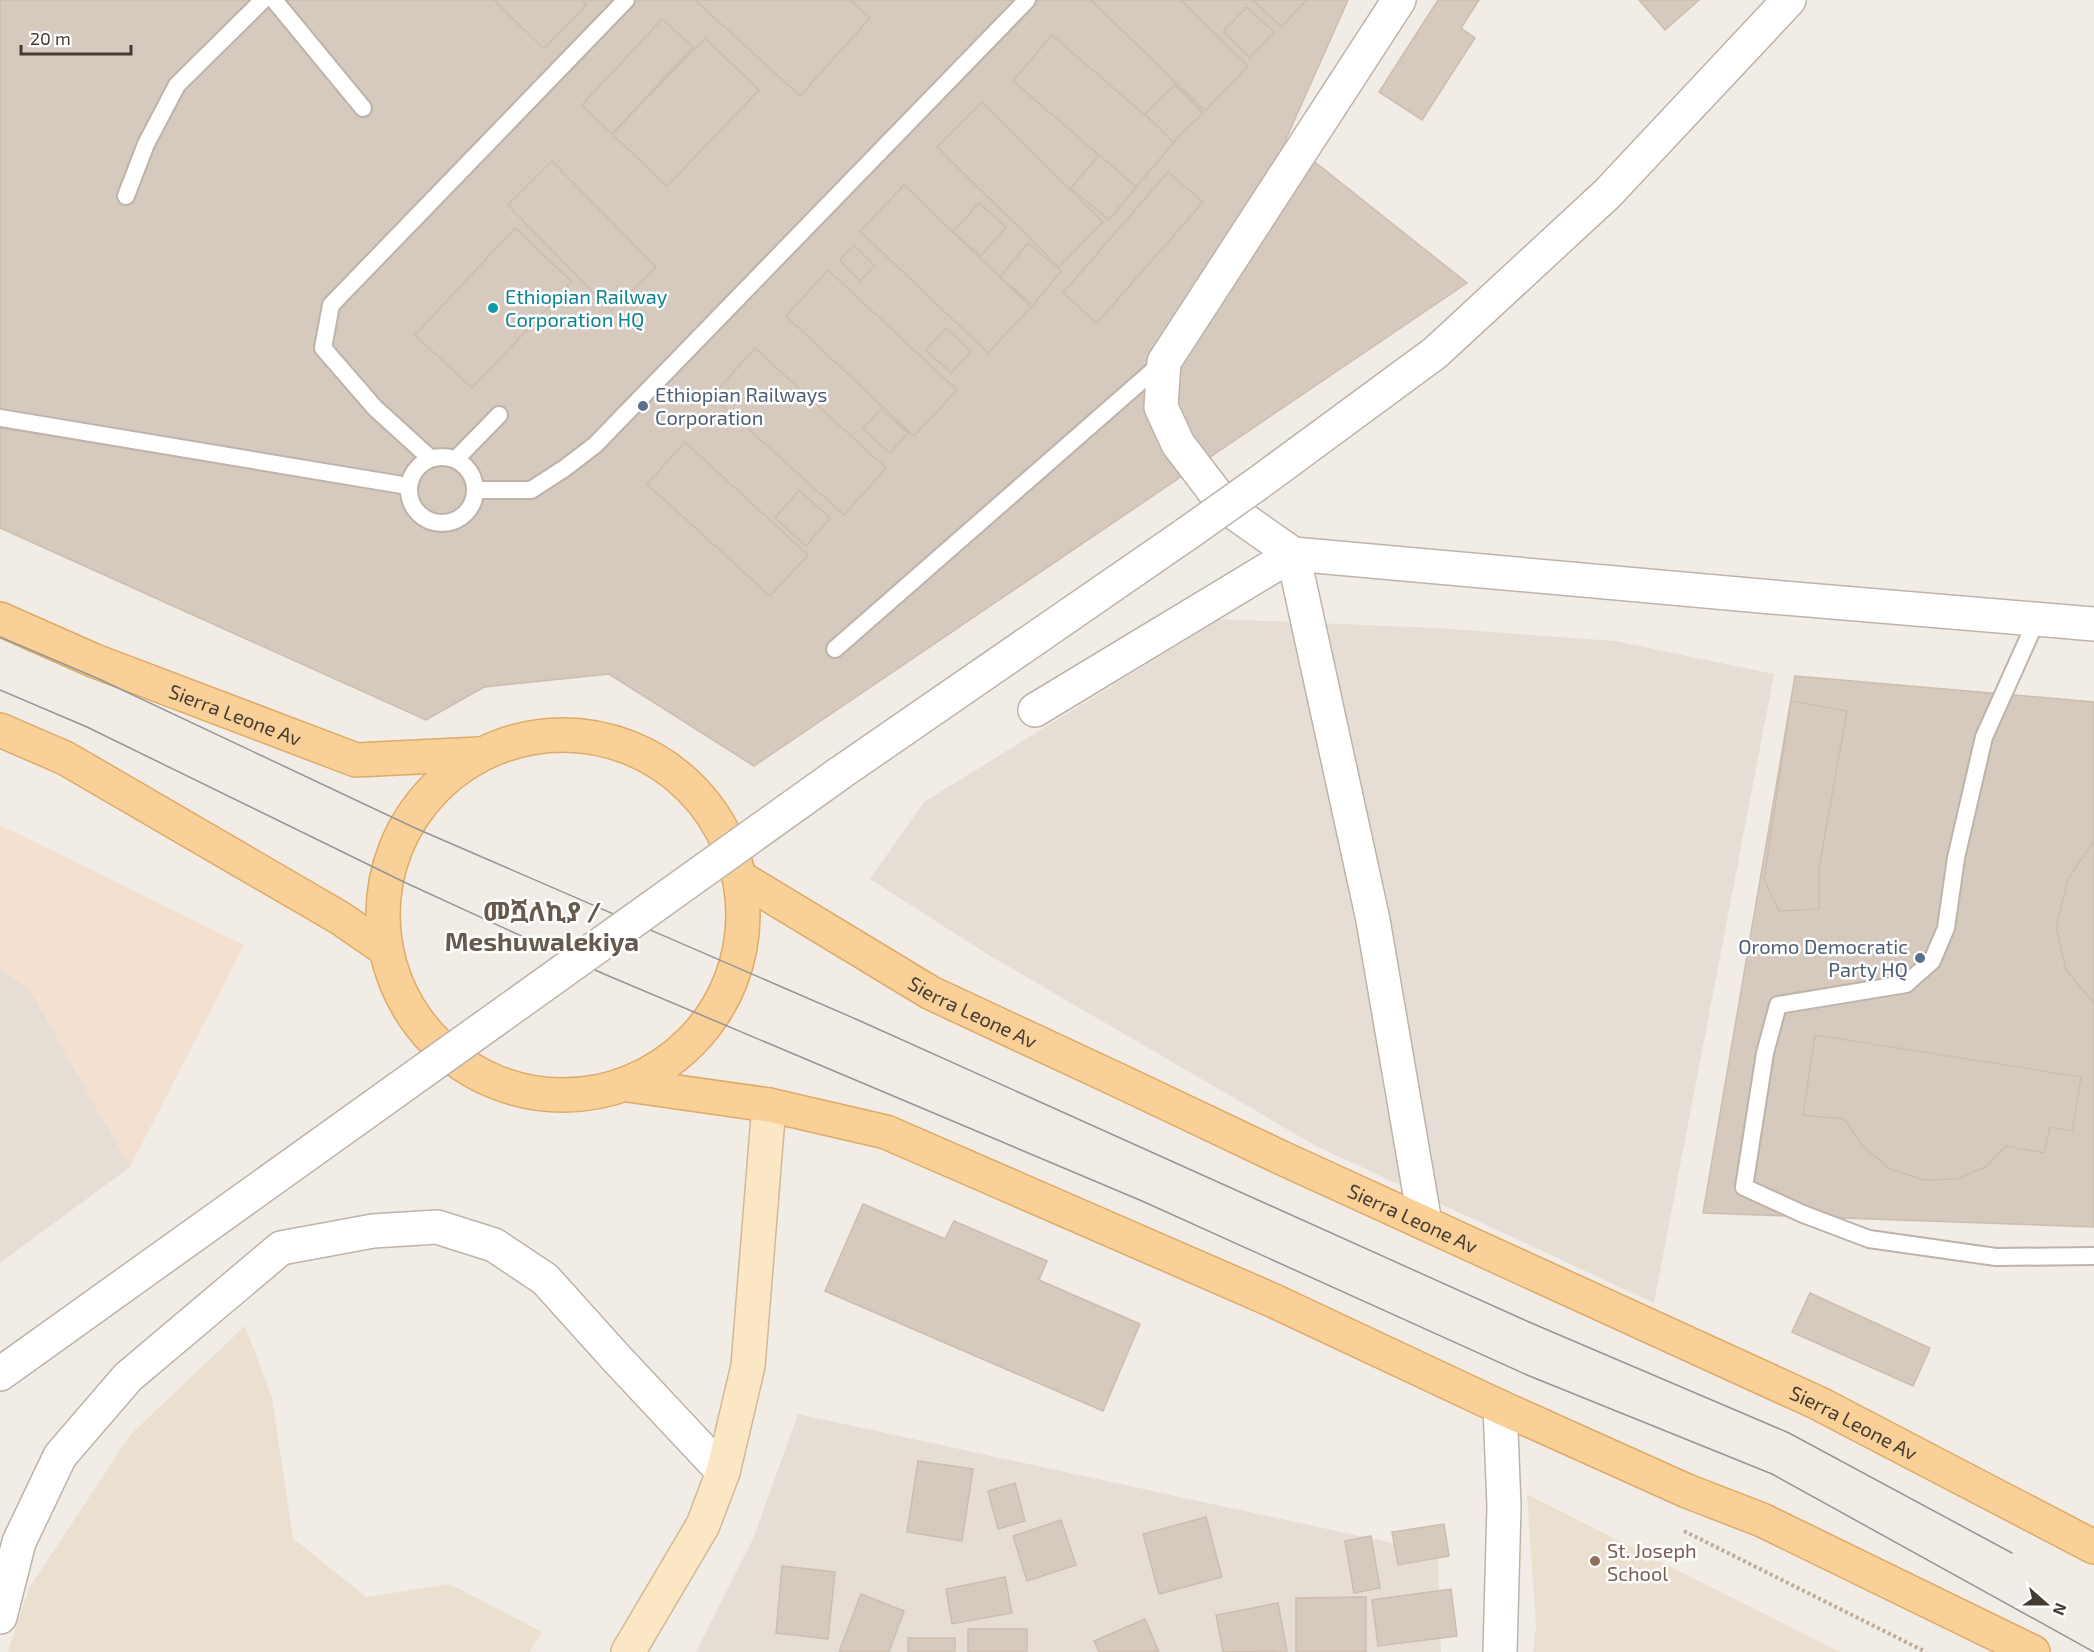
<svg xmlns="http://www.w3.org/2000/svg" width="2094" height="1652" viewBox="0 0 2094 1652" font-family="'Exo 2','Noto Sans Ethiopic',sans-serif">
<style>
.residential{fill:#e6ded4}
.commercial{fill:#f3e0d1}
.education{fill:#ebdfd0}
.building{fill:#d6c9be;stroke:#cdbdaf;stroke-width:1.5}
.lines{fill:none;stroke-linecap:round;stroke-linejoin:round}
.lane-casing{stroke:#bdb3a9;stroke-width:20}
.street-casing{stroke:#bdb3a9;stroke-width:36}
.secondary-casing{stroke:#d0b997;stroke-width:36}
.primary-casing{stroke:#deaa68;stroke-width:36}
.path{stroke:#beac9a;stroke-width:4;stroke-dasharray:3 3;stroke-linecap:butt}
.lane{stroke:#fff;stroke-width:16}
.street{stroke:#fff;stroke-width:33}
.secondary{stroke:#fce7c5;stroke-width:33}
.primary{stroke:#f9d097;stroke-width:33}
.tram{stroke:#959595;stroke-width:1.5}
.street-bridge-casing{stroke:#bdb3a9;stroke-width:36;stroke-linecap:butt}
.street-bridge{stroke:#fff;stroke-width:33}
.culture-dot{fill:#0f9aa8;stroke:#fff;stroke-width:2}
.service-dot{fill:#5c6f8a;stroke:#fff;stroke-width:2}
.education-dot{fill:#8d6e63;stroke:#fff;stroke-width:2}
.labels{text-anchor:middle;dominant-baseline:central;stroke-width:5;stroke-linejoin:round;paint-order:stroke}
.culture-label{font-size:20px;fill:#0d838f;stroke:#fff;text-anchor:start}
.service-label{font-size:20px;fill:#4e5e75;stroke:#fff;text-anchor:start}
.street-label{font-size:20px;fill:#443c35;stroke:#fff}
.education-label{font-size:20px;fill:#785e54;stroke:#fff;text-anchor:start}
.district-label{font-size:26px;font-weight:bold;fill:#66594d;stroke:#fff}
</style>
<rect width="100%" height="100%" fill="#f2ece6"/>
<g class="residential">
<polygon points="1220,619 1436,628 1615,641 1774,674 1654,1303 1316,1146 987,954 870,879 924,802"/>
<polygon points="0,970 29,988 130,1167 0,1263"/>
<polygon points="798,1414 1438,1553 1441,1652 696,1652 753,1539"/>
</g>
<polygon class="commercial" points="0,825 244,945 130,1167 29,988 0,970"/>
<g class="education">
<polygon points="245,1326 272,1398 293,1538 366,1597 450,1584 542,1632 530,1652 8,1652 29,1588 131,1434"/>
<polygon points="1527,1495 1528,1495 1840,1652 1533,1652 1536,1626"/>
</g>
<g class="building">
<polygon points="0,0 1348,0 1286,139 1467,283 754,766 609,674 484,687 426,720 0,528"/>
<polygon points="494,0 582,0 586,5 544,49"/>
<polygon points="695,0 850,0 870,18 800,96"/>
<polygon points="1091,0 1181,0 1248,66 1205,111"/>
<polygon points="1252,0 1306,0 1282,27"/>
<polygon points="1438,0 1479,0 1461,28 1475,38 1422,120 1379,92"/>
<polygon points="1639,0 1699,0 1665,30"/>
<polygon points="1247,7 1274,32 1250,57 1223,32"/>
<polygon points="662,19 693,47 612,134 582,105"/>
<polygon points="1052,35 1175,141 1136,187 1013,81"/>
<polygon points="705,38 759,90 667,186 612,134"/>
<polygon points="1175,85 1203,113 1173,142 1145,114"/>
<polygon points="982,102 1103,222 1059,267 937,147"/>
<polygon points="1099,155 1136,187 1109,220 1071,188"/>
<polygon points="552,161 656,267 611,311 508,205"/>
<polygon points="1168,172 1203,202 1097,323 1063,293"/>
<polygon points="904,185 1031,307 988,353 860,231"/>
<polygon points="979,203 1006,227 981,256 953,232"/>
<polygon points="515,228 572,282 472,388 415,335"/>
<polygon points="1028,243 1061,271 1033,305 1000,277"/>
<polygon points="854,245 875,266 860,281 840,260"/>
<polygon points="828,270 957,390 914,436 786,316"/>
<polygon points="946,328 971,351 951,373 926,350"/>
<polygon points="755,348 886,468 844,515 712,396"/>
<polygon points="881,409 908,433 890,453 863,429"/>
<polygon points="685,442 808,555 770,596 647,484"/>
<polygon points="799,490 830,518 806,546 775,518"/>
<polygon points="1795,676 2094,702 2094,1227 1703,1213"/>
<polygon points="1791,701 1847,711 1819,868 1819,909 1779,911 1764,879"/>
<polygon points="2093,842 2094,841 2094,1003 2066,970 2056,927 2068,879"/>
<polygon points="1815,1035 2081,1077 2072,1131 2050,1127 2044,1153 2006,1146 1987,1166 1957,1179 1924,1180 1890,1169 1862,1145 1844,1119 1803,1115"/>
<polygon points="863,1204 945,1239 954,1221 1047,1261 1039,1280 1140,1324 1103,1411 825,1291"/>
<polygon points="1810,1293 1930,1348 1913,1386 1792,1332"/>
<polygon points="918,1461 973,1469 962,1541 907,1532"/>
<polygon points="1015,1483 1025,1521 998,1529 988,1491"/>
<polygon points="1206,1517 1222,1577 1159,1594 1143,1534"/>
<polygon points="1061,1520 1076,1565 1027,1581 1013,1536"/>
<polygon points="1444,1524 1449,1556 1398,1565 1392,1532"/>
<polygon points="1371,1536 1380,1588 1354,1593 1345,1541"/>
<polygon points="782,1566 835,1572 828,1639 776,1633"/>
<polygon points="1005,1577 1012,1613 952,1624 946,1589"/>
<polygon points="1451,1589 1457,1636 1378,1646 1372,1600"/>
<polygon points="861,1594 904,1611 889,1652 839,1652"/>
<polygon points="1366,1597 1366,1652 1296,1652 1296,1598"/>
<polygon points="1278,1603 1287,1651 1223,1652 1216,1615"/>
<polygon points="1145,1619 1159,1652 1099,1652 1094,1641"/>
<rect x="968" y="1629" width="59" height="23"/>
<rect x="908" y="1638" width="47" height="14"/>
</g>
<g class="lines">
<g class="lane-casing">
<g id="lane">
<polyline points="274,0 363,108"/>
<polyline points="126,196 146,144 177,85 263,0"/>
<polyline points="0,418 408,486"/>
<circle cx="442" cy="490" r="33"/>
<polyline points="430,458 375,408 323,348 331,305 626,0"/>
<polyline points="456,459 499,415"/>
<polyline points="476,490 531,490 565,468 595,445 1027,0"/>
<polyline points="2037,619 1984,737 1956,858 1946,928 1932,961 1906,984 1778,1005 1765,1053 1744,1187 1803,1214 1869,1239 1996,1257 2094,1256"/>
<polyline points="835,649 1163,362"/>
</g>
</g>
<g class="street-casing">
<g id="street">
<polyline points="1399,0 1164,362 1161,407 1178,444 1226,507 1293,554 1772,597 2094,624"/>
<polyline points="1257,484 1435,353 1607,194 1789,0"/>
<polyline points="1035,710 1293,554 1373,920 1425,1223"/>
<polyline points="840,773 1185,535"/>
<polyline points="0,1374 387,1097"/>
<polyline points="0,1617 19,1542 60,1456 128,1377 281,1248 373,1231 437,1227 494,1245 545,1279 618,1360 723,1472"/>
<polyline points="1500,1652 1504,1506 1500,1407"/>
</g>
</g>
<g class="secondary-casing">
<polyline id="secondary" points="628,1652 703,1525 723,1472 748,1366 769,1105"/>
</g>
<g class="primary-casing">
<g id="primary">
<path id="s1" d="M0 619 95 661 356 760 479 754"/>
<polyline points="0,730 65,758 340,918 385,949"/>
<circle cx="563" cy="915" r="180"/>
<path id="s2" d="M741 878 931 993 1122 1082 1282 1158 1818 1403 2094 1547"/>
<polyline points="628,1085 769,1105 886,1132 1272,1300 1500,1407 1687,1491 1762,1520 2033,1652"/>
</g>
</g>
<polyline class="path" points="1684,1531 1926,1652"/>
<use href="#lane" class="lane"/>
<use href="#street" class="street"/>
<use href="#secondary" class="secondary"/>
<use href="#primary" class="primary"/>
<g class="tram">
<polyline points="0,637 99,679 415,828 858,1020 1529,1322 1789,1433 2012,1553"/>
<polyline points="0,690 87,727 404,882 604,974 1142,1201 1527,1375 1772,1474 2094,1652"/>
</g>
<g class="street-bridge-casing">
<g id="street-bridge">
<polyline points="1185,535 1257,484"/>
<polyline points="387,1097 840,773"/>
</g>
</g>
<use href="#street-bridge" class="street-bridge"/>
</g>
<circle class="culture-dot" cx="493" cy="308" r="6"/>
<g class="service-dot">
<circle cx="643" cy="406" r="6"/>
<circle cx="1920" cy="958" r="6"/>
</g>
<circle class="education-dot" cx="1595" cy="1561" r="6"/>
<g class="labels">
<g class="culture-label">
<text x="505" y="296">Ethiopian Railway<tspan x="505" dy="23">Corporation HQ</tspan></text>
</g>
<g class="service-label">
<text x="655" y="394">Ethiopian Railways<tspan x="655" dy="23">Corporation</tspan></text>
<text x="1908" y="946" text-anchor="end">Oromo Democratic<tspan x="1908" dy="23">Party HQ</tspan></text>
</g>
<g class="street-label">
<text stroke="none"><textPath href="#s1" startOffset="254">Sierra Leone Av</textPath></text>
<text stroke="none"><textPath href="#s2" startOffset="268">Sierra Leone Av</textPath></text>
<text stroke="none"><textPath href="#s2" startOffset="754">Sierra Leone Av</textPath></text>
<text stroke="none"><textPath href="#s2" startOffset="1240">Sierra Leone Av</textPath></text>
</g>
<g class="education-label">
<text x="1607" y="1550">St. Joseph<tspan x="1607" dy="23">School</tspan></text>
</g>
<g class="district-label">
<text x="542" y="910">መሿለኪያ /<tspan x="542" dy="30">Meshuwalekiya</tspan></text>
</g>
</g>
<g transform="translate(2046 1604) rotate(111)" stroke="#ffffff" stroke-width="4.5" paint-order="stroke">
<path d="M0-4.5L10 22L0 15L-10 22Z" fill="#443c35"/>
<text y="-9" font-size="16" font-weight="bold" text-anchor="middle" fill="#443c35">N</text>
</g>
<path d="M21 45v9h110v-9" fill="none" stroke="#443c35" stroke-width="3"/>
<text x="30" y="45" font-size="18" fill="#443c35" stroke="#ffffff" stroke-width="4.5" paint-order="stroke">20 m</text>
</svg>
